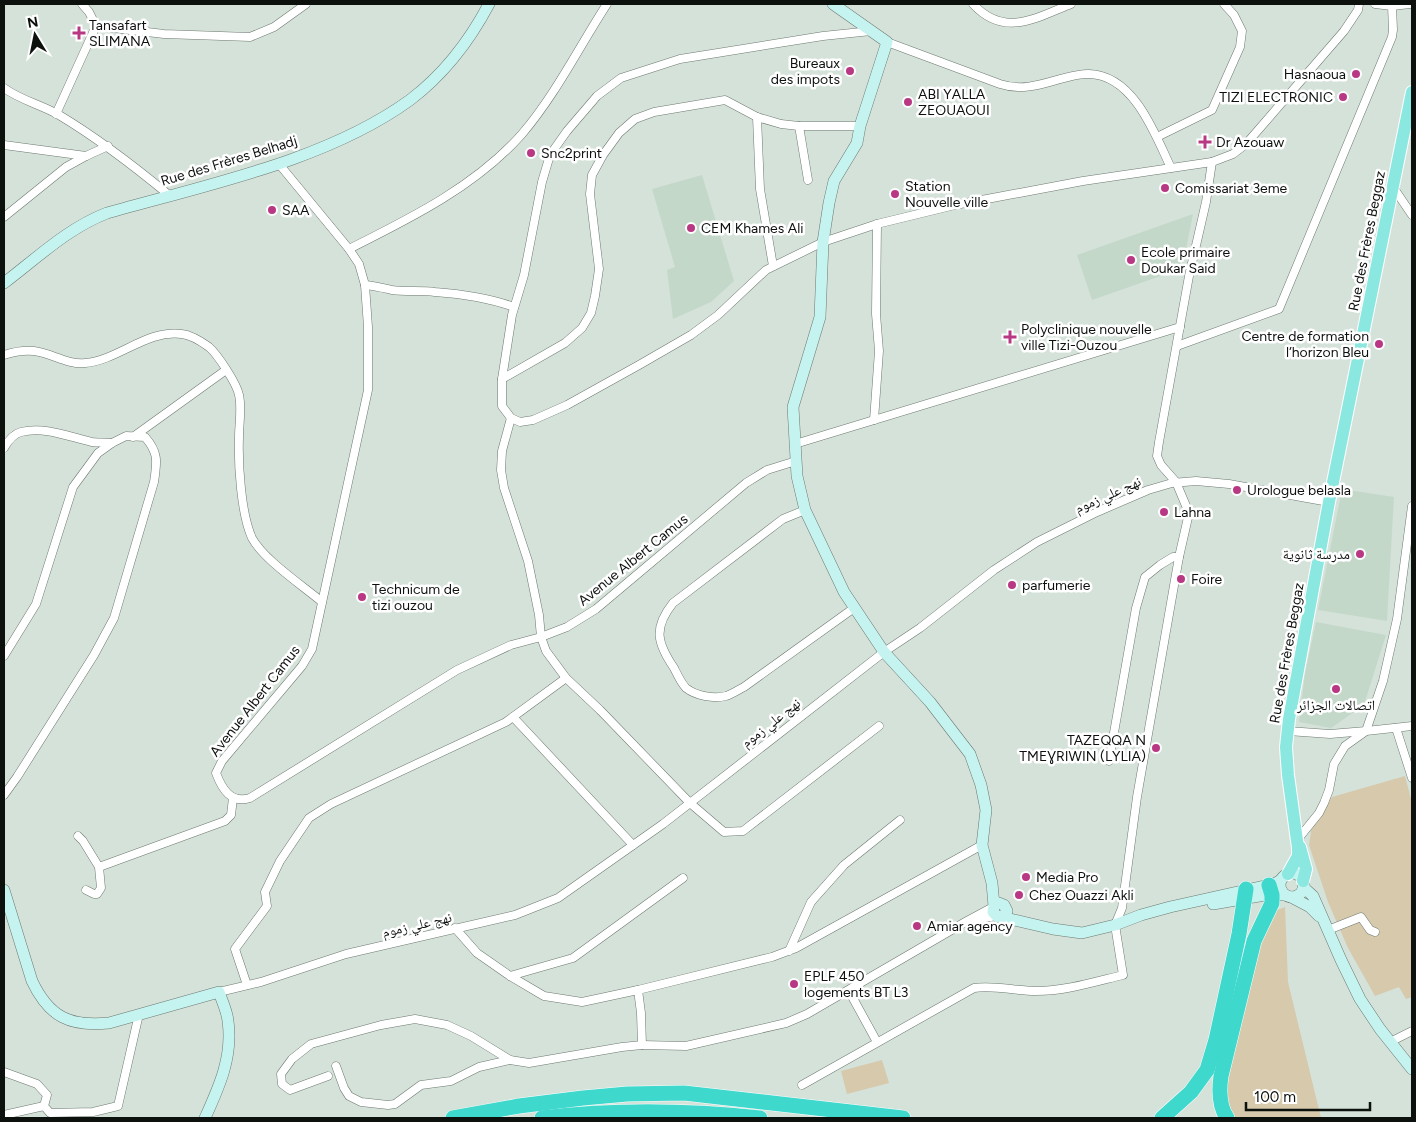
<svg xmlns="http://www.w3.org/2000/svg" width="1416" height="1122" viewBox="0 0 1416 1122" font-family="Figtree,'Noto Naskh Arabic',sans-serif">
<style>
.built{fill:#c4d8c9}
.green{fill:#d6c9ac}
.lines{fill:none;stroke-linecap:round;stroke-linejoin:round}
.street-casing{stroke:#6d7970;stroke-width:9}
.secondary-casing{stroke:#6d7970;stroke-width:12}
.primary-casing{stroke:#fff;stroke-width:14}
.highway-casing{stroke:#fff;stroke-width:16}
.street{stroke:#fff;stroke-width:8}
.secondary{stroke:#c5f3f0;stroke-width:11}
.primary{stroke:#8be8e0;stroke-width:12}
.highway{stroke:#3ed8cc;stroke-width:15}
.poi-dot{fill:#b83884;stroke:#fff;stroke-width:2}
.labels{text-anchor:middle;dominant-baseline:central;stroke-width:5;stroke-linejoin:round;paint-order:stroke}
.poi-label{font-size:14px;fill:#0d110e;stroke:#fff;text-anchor:start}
.street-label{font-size:14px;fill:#0d110e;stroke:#fff}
</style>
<rect width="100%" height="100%" fill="#d5e2d9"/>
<g class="built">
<polygon points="702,175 734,281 711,302 673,319 667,270 675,267 652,189"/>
<polygon points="1193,214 1183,265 1175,271 1092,300 1077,255"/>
<polygon points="1342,489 1394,497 1387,621 1318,610"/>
<polygon points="1316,622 1386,635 1364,705 1331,728 1299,722 1305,673"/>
</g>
<g class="green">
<polygon points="1405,776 1412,803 1412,997 1406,999 1399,987 1375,996 1348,948 1328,902 1309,845 1312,825 1332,797"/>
<polygon points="1285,907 1288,982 1321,1118 1233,1118 1227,1110 1226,1072 1262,930 1275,911"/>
<polygon points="882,1060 889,1083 847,1094 841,1071"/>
</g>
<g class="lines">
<g class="street-casing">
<g id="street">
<polyline points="82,4 89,12 96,26"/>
<path d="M973 4C1004 38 1036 18 1071 4"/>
<polyline points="1375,4 1392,6 1410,4"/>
<polyline points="871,31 823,36 680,59 621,78 597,96 567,131 550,155 542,182 524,275 512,315 502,379 502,406 511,418 520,422 533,420 567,405 639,365 691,335 718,315 766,270 823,242 877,224 955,205 1083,181 1212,162"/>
<path d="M887 42 1000 84C1021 91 1039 85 1060 79 1069 77 1080 73 1090 74 1134 76 1155 134 1171 168"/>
<path d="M4 88C20 100 42 105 59 115 99 139 134 166 169 195"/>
<polyline points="56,114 96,26 164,34 250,37 274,27 306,4"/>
<polyline points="757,117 760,189 773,266"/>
<polyline points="799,126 808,180"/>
<polyline points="1157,137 1212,110 1240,47 1242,31 1234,15 1224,4"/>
<polyline points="4,145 86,156"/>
<path d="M279 164 349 249 359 264 365 285 368 327V390L312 649 302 666 222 761 216 773C222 789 231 804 250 798L457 670 511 645 541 637 567 627 596 609 746 483 767 470 796 461"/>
<polyline points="1393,187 1412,215"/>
<polyline points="4,217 66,167 86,156 108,146"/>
<path d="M349 249C411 218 476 186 522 134 556 94 579 47 607 4"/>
<path d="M365 285C375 286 383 288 392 290 406 292 421 290 435 292 462 294 489 298 514 307"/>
<polyline points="1177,346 1279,309 1392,37 1393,30 1392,6"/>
<path d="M4 355C13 352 24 350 34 351 51 353 68 365 85 363 119 360 147 329 182 334 191 335 202 342 209 347 218 355 237 384 239 395 242 408 239 424 239 437 238 464 241 514 252 538 263 559 303 586 322 602"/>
<polyline points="502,379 565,343 582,328 591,313 595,296 599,269 590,194 592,175 603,155 619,133 635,119 654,112 725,100 757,117 781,124 799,126 860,126"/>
<polyline points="511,418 502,451 501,470 504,488 528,561 539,615 541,637 546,651 566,678 600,710 690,803 724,832 743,831 879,726"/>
<polyline points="874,420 879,351 876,314 877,224"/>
<polyline points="133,437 226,370"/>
<polyline points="795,444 1180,327"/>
<path d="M4 448C8 441 13 434 21 432 45 426 69 437 92 442 98 443 105 442 112 443"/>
<path d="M805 510 783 519 673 603C653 628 657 643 674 668 677 674 681 683 686 688 696 696 714 699 726 696 732 694 738 690 744 687L854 608"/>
<path d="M4 656 36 604 73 487 98 453 112 443 126 436 145 437C159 453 157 462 154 482L114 618 94 655 17 777 4 795"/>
<polyline points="513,717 633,845"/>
<polyline points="1396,728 1412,778"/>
<polyline points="1288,731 1330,734 1366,731 1383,681 1397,619 1412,506"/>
<polyline points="1109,761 1136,608 1145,577 1160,565 1173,557 1179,557"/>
<polyline points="78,836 83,841 99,867 101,888 97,894 94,894 86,890"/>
<polyline points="1298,839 1319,813 1324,803 1329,790 1334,764 1345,746 1366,731 1412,726"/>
<polyline points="99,867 225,821 231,815 233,798"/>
<polyline points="974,920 996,916"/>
<polyline points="1328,930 1361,917 1370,930 1375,932"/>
<polyline points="789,951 811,902 844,865 900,820"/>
<polyline points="510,976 573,958 683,878"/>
<polyline points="247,985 235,949 267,906 265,892 280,861 309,818 331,804 506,722 566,678"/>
<polyline points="638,990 772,957 796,948 982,845"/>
<polyline points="849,991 877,1042"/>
<polyline points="219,992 261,982 346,954 515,915 558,898 663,824 884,652 920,628 994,570 1037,542 1097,512 1148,490 1172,483 1196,481 1229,484 1329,502"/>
<polyline points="1390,1042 1412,1031"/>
<polyline points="642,1045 686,1046 786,1023 807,1014 967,921 993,907"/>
<polyline points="336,1066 344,1088 349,1096 361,1102 388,1105 395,1104 421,1085 451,1081 479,1067 510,1060"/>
<polyline points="4,1072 37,1084 47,1095 44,1106 50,1113 93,1112 118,1106 139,1014"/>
<polyline points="328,1076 290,1090 282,1084 281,1074 292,1059 311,1044 381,1025 415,1019 447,1025 471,1036 510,1060 529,1063 622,1047 642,1045 641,1013 638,990 582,1002 544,996 510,976 477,953 455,928"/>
<path d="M802 1085 974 988C995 985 1015 991 1036 991 1065 991 1094 982 1123 975L1115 925 1122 908 1137 797 1179 557 1189 513 1176 482 1161 465 1157 456 1159 442 1189 276 1206 202 1212 162 1233 154 1246 144 1344 31 1358 10 1359 4"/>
<polyline points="4,1115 44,1106"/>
</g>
</g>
<g class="secondary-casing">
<g id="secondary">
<polyline points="833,4 887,42 860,126 857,143 834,181 829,203 823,242 820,317 793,407 797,476 805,510 844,592 884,652 930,702 970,754 981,785 986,810 982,845 992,883 994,906 993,912 998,917 1005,915 1007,911 1004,905 999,903 994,906"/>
<path d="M4 283C37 258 68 228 107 213 205 185 326 161 410 100 443 75 470 40 489 4"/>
<circle cx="1292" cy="885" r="12"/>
<polyline points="1303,887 1313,896 1341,960 1360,999 1380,1029 1412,1069"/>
<path d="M4 890 32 981C49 1017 70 1027 109 1023L219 992C222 1001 227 1011 228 1021 233 1057 219 1087 205 1118"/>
<polyline points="1291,897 1310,907 1319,916"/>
<polyline points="1213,904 1265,895 1285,895"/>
<polyline points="1001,917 1053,929 1082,933 1115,925 1141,915 1170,907 1274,884 1281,880"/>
</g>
</g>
<g class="primary-casing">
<g id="primary">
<polyline points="1300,847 1306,869 1303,881"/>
<polyline points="1288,874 1298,856 1298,848 1288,775 1286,747 1289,719 1329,502 1412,92"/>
</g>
</g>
<g class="highway-casing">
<g id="highway">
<polyline points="453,1118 519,1106 583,1098 627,1094 684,1093 903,1118"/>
<path d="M542 1118C617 1109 685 1110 760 1118"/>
<polyline points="1162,1118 1191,1092 1207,1070 1216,1040 1239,934 1246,889"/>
<path d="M1227 1118C1219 1106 1219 1090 1221 1076L1254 941 1272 903V895L1269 885"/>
</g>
</g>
<use href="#street" class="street"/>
<use href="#secondary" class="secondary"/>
<use href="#primary" class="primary"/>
<use href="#highway" class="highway"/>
</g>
<g class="poi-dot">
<path d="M76.5 25.5h5v5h5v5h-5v5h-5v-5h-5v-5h5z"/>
<circle cx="850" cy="71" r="5"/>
<circle cx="1356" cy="74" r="5"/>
<circle cx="1343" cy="97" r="5"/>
<circle cx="908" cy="102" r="5"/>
<path d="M1202.5 134.5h5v5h5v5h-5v5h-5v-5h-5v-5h5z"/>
<circle cx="531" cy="153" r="5"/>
<circle cx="1165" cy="188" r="5"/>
<circle cx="895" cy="194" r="5"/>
<circle cx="272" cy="210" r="5"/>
<circle cx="691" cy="228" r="5"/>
<circle cx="1131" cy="260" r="5"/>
<path d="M1007.5 329.5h5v5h5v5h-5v5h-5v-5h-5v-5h5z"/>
<circle cx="1379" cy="344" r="5"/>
<circle cx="1237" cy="490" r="5"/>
<circle cx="1164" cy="512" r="5"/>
<circle cx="1360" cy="554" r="5"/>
<circle cx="1181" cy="579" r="5"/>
<circle cx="1012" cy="585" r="5"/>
<circle cx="362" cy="597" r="5"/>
<circle cx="1336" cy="689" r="5"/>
<circle cx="1156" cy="748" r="5"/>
<circle cx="1026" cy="877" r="5"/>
<circle cx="1019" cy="895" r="5"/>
<circle cx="917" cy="926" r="5"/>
<circle cx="794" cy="984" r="5"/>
</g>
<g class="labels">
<g class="poi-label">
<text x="89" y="25">Tansafart<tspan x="89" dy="16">SLIMANA</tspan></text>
<text x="840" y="63" text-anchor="end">Bureaux<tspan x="840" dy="16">des impots</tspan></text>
<text x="1346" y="74" text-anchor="end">Hasnaoua</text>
<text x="918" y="94">ABI YALLA<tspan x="918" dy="16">ZEOUAOUI</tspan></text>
<text x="1333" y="97" text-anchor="end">TIZI ELECTRONIC</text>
<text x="1216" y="142">Dr Azouaw</text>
<text x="541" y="153">Snc2print</text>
<text x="905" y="186">Station<tspan x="905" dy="16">Nouvelle ville</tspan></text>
<text x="1175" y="188">Comissariat 3eme</text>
<text x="282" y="210">SAA</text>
<text x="701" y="228">CEM Khames Ali</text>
<text x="1141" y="252">Ecole primaire<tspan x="1141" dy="16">Doukar Said</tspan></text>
<text x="1021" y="329">Polyclinique nouvelle<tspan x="1021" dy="16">ville Tizi-Ouzou</tspan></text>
<text x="1369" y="336" text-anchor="end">Centre de formation<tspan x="1369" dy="16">l’horizon Bleu</tspan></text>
<text x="1247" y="490">Urologue belasla</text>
<text x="1174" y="512">Lahna</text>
<text x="1350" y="554" text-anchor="end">مدرسة ثانوية</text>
<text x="1191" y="579">Foire</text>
<text x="1022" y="585">parfumerie</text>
<text x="372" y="589">Technicum de<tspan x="372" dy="16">tizi ouzou</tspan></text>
<text x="1336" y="705" text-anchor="middle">اتصالات الجزائر</text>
<text x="1146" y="740" text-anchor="end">TAZEQQA N<tspan x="1146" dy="16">TMEƔRIWIN (LYLIA)</tspan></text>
<text x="1036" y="877">Media Pro</text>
<text x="1029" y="895">Chez Ouazzi Akli</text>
<text x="927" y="926">Amiar agency</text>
<text x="804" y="976">EPLF 450<tspan x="804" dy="16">logements BT L3</tspan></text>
</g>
<g class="street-label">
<text transform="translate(229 161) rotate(-17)">Rue des Frères Belhadj</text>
<text transform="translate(1367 241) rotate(-79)">Rue des Frères Beggaz</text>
<text transform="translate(1108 495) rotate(-24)">نهج علي زموم</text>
<text transform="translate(633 560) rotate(-39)">Avenue Albert Camus</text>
<text transform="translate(1287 653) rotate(-80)">Rue des Frères Beggaz</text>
<text transform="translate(255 701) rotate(-52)">Avenue Albert Camus</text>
<text transform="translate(771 723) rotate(-38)">نهج علي زموم</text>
<text transform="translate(417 925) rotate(-13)">نهج علي زموم</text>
</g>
</g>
<rect width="1416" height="1122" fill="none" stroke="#0d110e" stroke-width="10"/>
<g transform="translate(35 35) rotate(350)" stroke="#ffffff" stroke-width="4" paint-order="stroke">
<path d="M0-4L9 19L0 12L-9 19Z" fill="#0d110e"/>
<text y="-8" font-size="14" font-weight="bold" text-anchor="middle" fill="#0d110e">N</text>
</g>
<path d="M1246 1102v8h124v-8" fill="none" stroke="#0d110e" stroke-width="2.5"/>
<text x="1254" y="1102" font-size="15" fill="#0d110e" stroke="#ffffff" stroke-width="4" paint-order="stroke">100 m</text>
</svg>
